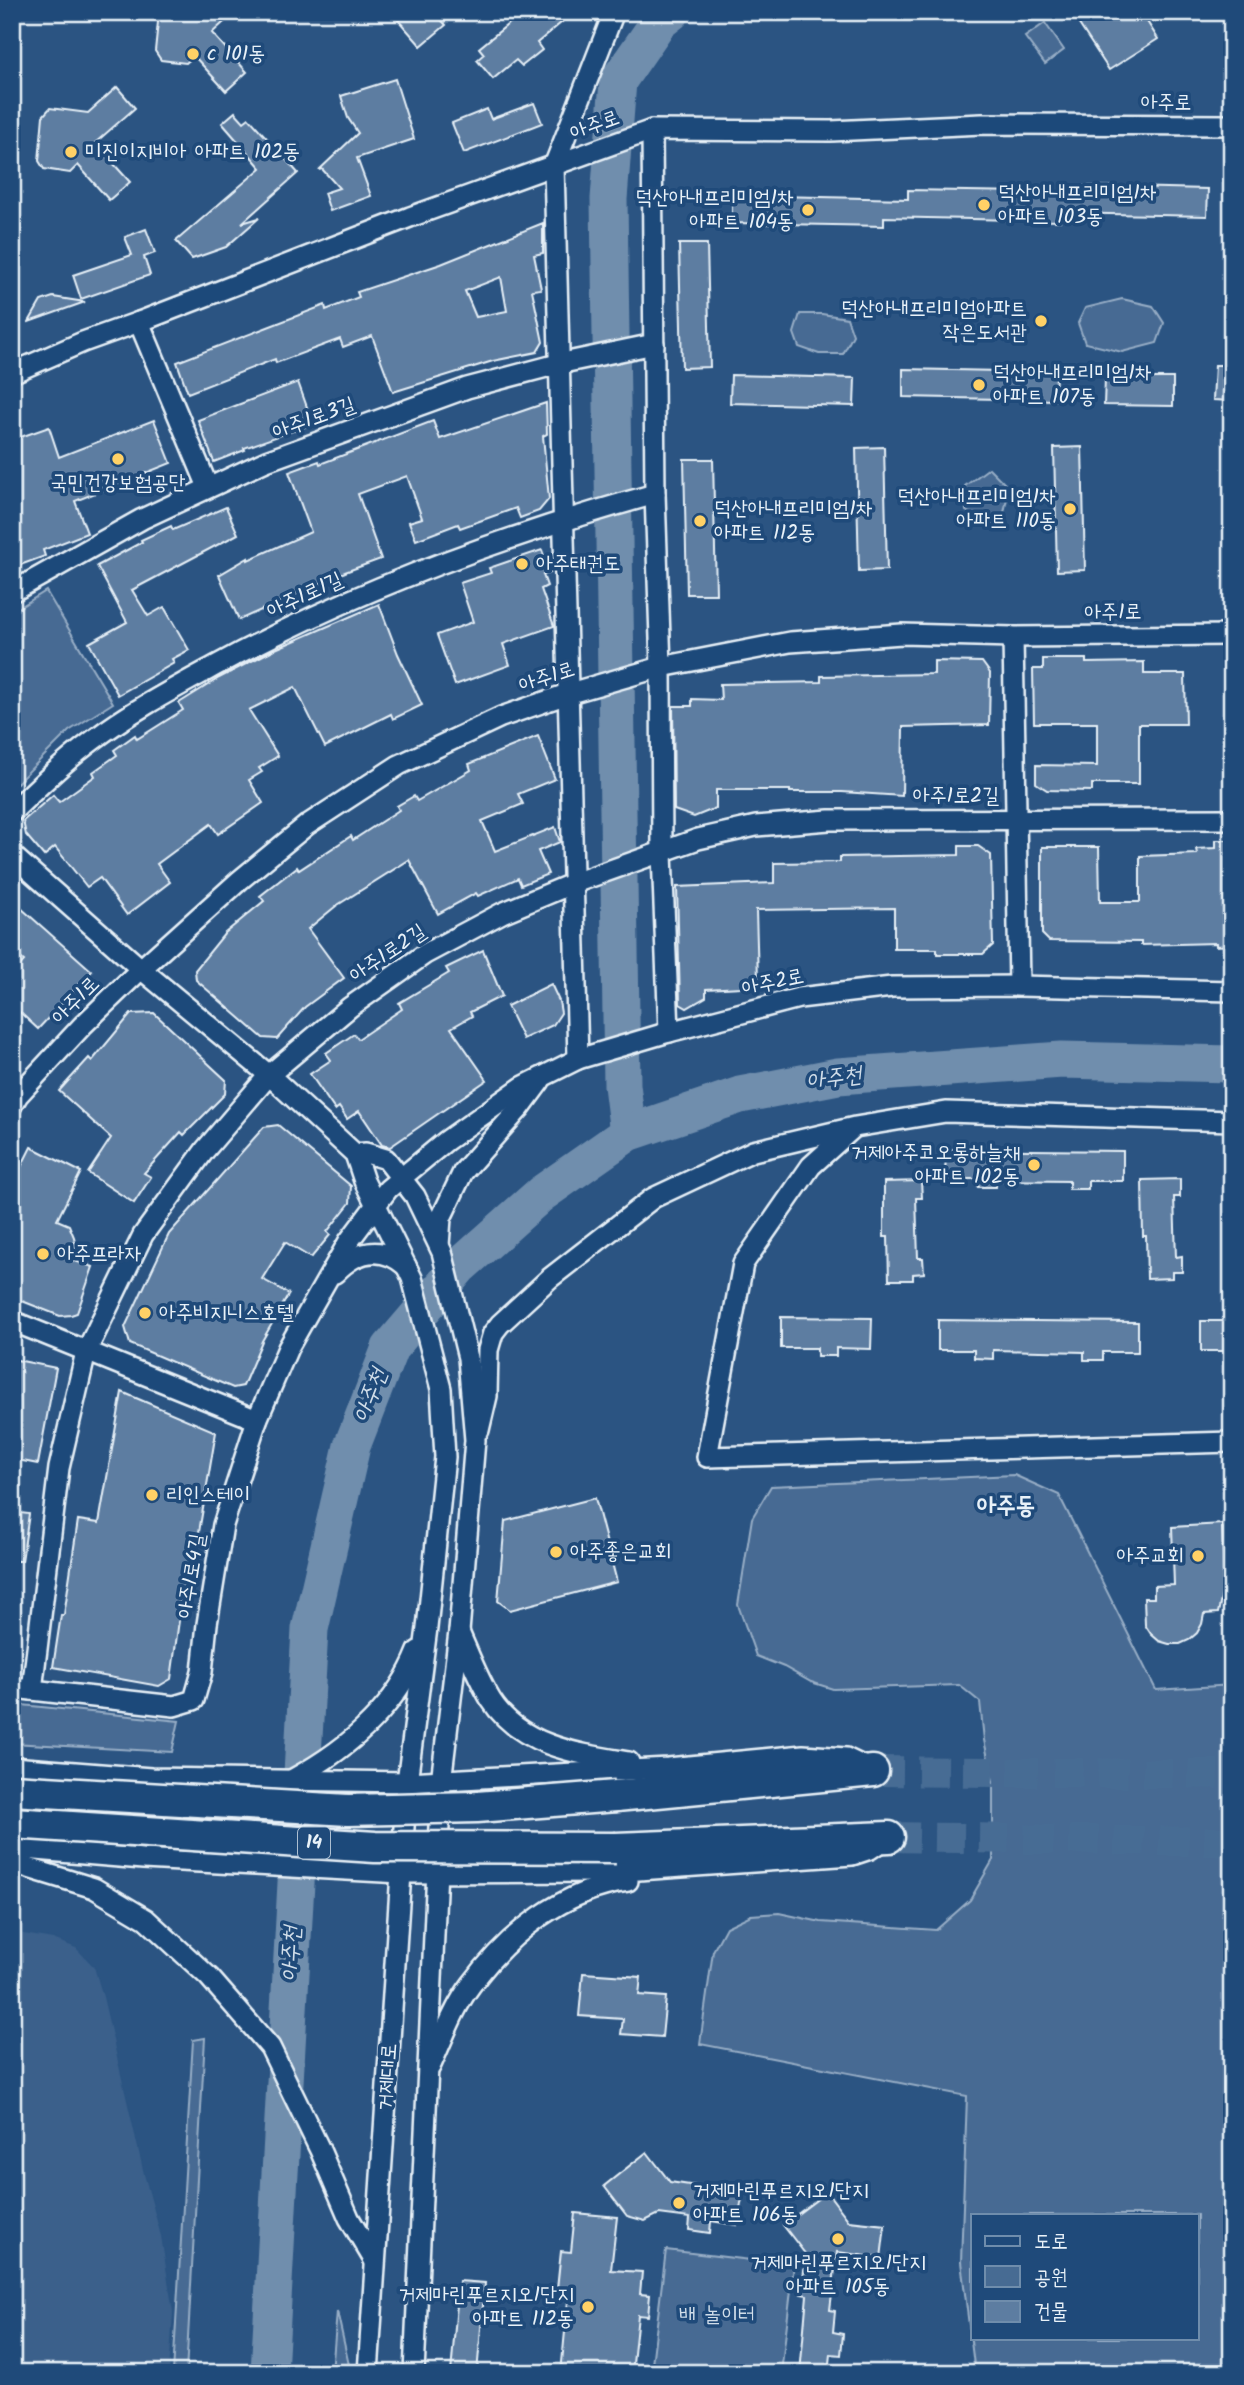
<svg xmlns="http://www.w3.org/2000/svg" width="1244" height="2385" viewBox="0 0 1244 2385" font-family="Kalam,'Poor Story',sans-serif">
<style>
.built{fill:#3a608b}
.green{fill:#476b93;stroke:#98aec6;stroke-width:2;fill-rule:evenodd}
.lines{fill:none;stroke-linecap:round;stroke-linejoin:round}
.river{stroke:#708ead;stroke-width:37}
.building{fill:#5d7da1;stroke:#e8f1f8;stroke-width:2;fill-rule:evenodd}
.highway-tunnel{stroke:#476c94;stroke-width:30;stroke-dasharray:30 15;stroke-linecap:butt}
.minor-casing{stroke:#e8f1f8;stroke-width:24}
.highway-casing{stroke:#e8f1f8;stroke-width:35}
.minor{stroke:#1f4a7a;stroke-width:19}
.highway{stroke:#1f4a7a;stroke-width:30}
.highway-bridge-casing{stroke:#e8f1f8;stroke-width:35;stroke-linecap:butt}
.highway-bridge{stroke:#1f4a7a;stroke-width:30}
.poi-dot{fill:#ffd166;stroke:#1f4a7a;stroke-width:2.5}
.labels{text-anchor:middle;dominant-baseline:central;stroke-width:7;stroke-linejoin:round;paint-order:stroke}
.shield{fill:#1f4a7a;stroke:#acbfd2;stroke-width:2}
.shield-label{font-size:19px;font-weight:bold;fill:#e8f1f8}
.poi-label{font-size:21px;fill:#e8f1f8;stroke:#1f4a7a;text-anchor:start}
.street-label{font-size:21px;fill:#e8f1f8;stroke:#1f4a7a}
.park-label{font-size:21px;fill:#d0dde9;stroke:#1f4a7a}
.water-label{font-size:23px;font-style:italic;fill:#d0dde9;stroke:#1f4a7a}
.quarter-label{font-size:24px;font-weight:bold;fill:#e8f1f8;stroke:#1f4a7a}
</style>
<rect width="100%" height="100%" fill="#2b5482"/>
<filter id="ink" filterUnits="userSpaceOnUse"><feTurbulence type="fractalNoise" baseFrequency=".0143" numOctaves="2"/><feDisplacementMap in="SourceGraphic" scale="14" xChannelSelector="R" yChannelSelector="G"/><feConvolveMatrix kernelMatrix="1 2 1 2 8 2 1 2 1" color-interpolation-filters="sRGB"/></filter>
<g filter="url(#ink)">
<polygon class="built" points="12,1932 53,1939 76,1948 94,1967 103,1997 144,2174 161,2236 173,2312 169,2373 12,2373"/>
<g class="green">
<polygon points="1045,23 1064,50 1045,64 1025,37"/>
<polygon points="1122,299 1153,306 1164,323 1157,343 1122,352 1085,343 1078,323 1085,308"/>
<polygon points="800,314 822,314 847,318 853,335 843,354 819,354 799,347 794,333"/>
<polygon points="989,468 1009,488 1003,518 991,525 966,511 965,486"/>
<polygon points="46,591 113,703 69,731 12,788 12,612"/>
<path d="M1014 1475 1059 1495 1156 1690 1232 1685V2373H975L961 2262 967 2096 700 2044 713 1951 726 1927 751 1915 779 1913 821 1922 936 1930 970 1900 993 1860V1781L984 1740 980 1702 959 1685 833 1689 811 1682 784 1667 756 1656 738 1605 752 1518 771 1486ZM973 2215H1197V2338H973Z"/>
<polygon points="12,1704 179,1721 172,1752 12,1743"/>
<polygon points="205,2038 186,2373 173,2373 193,2040"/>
<polygon points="666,2250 794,2265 781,2373 651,2373"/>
<polygon points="337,2311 349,2365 349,2373 332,2373"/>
</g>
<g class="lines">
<g class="river">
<polyline points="628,1133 622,1085 609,199 618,81 658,23 672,12"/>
<polyline points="269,2373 310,1629 352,1446 390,1348 459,1267 541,1194 628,1133 740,1095 838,1076 1062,1060 1232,1064"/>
</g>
</g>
<g class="building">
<polygon points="159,12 235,12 212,33 247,72 226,91 194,56 186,63 161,60 155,51"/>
<polygon points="391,12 434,12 446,25 421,46"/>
<polygon points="523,12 554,12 562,22 537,43 542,50 522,66 516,60 493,79 477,60 484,54 479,48"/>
<polygon points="1071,12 1141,12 1158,39 1109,70"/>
<polygon points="395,79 414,139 357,158 371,196 330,211 324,193 339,188 322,169 319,170 358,133 348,118 341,96"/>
<polygon points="117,87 135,108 95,143 130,182 109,200 78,165 70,173 44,169 39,161 43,116 50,108 88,113"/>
<polygon points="534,103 542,123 464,153 452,123 487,109 491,119"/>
<polygon points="235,112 244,122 249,118 298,173 242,223 259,218 226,247 192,259 176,241 261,168 222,123"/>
<polygon points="1084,186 1208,189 1207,216 1060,213 1060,221 884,217 884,226 732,223 732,195 908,199 908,190 1084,193"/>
<path d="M543 223V253L534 255 541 289 532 290 543 342 537 352 493 361 393 392 372 336 343 347 340 339 276 363 275 359 188 393 177 362 325 305 326 310 359 297 357 292 441 264ZM501 277 507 311 476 317 465 291Z"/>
<polygon points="146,229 155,253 144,257 150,275 81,299 73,275 132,255 125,237"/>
<polygon points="679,244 707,244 710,367 682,368"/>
<polygon points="53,297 85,302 29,322 41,301"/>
<polygon points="1215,365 1232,365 1232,401 1213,400"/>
<polygon points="903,369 1056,372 1055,400 903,397"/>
<polygon points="731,375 855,378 854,406 730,403"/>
<polygon points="1105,378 1173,378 1173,406 1104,405"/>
<polygon points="298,382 313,424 244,448 245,450 214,462 198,420"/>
<polygon points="546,403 547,434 543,436 549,499 539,511 520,518 516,508 460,528 458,524 416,540 409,522 422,518 407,476 358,494 381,559 345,572 239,620 219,575 248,558 248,560 311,532 289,472 319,461 320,464 433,421 440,439"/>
<polygon points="154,420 171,463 75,501 87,533 43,550 45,556 12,568 12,440 49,427 59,457"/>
<polygon points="884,447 887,570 859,571 856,448"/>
<polygon points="1082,447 1085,570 1057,571 1054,448"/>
<polygon points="684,459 713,459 716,594 687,594"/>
<polygon points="226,507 238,534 132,590 148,616 164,607 189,650 172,659 174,663 118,695 89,643 127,622 97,566 142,542 141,540 171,526 173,530"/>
<polygon points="542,550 550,573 543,575 547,586 541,589 554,626 503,644 510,665 455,685 437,635 473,622 460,583 491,573 489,568"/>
<polygon points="379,604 398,654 422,705 393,719 391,714 325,747 295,687 249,710 278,756 259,768 262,772 249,780 263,803 218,834 211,824 157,864 170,882 127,915 100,878 87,887 55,847 44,856 26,835 23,821 53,795 59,802 95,776 93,772 117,755 114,750 135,735 137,739 183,710 179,703 219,678 273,650"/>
<polygon points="1043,659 1086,659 1086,663 1144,662 1144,674 1185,674 1186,724 1139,724 1139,784 1092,784 1092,791 1047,790 1036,783 1036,765 1097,766 1097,723 1034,723 1033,669 1043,669"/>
<polygon points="934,661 982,662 990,673 989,725 903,727 902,796 842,792 790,792 790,790 716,790 716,808 694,817 674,810 673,706 692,706 692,699 721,700 720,684 821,682 821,676 934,674"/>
<polygon points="538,736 555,779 518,794 523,804 482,821 495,851 555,827 560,842 538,851 548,874 521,885 518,878 478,896 476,893 438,914 409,860 336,906 308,929 344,978 305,1007 277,1039 263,1038 196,980 195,970 225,933 264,901 260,896 297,867 299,870 351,836 353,840 399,810 397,806 414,796 417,801 471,770 469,764"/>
<polygon points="1216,840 1232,840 1232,945 1216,946 1216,943 1141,945 1141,942 1049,941 1042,934 1042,847 1099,847 1100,902 1140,902 1140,856 1197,854 1196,849 1216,848"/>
<polygon points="959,846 978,846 991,855 993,945 983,954 937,954 937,949 894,949 894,908 756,910 758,980 741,987 706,989 706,997 687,1008 680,1004 677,887 774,883 774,863 840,862 840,857 959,855"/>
<polygon points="21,908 92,971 38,1029 12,1005 12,974 24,961 12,951 12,919"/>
<polygon points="483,950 502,996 470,1012 472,1016 451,1028 487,1080 390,1147 382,1145 359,1111 347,1119 339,1107 335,1110 310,1074 331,1060 326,1053 354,1034 358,1039 402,1009 399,1003 449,973 446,968"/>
<polygon points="551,984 559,1001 561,1013 553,1025 523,1039 507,1006"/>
<polygon points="154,1013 226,1080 225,1094 184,1135 181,1132 144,1173 151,1177 134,1203 88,1173 111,1138 59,1091 89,1058 92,1061 131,1014"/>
<polygon points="278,1125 351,1186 350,1203 327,1232 330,1235 311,1258 285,1242 262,1279 289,1294 262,1341 243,1386 233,1388 130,1344 125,1327 169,1234 264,1127"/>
<polygon points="31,1147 81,1172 57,1220 69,1225 74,1237 76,1248 72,1260 93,1267 77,1313 71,1315 60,1316 12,1297 12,1185"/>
<polygon points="946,1149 1123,1151 1123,1181 1088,1181 1088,1189 1069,1189 1069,1181 996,1180 996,1187 978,1187 978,1179 945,1179"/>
<polygon points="1180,1179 1180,1197 1174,1197 1176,1257 1182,1256 1182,1272 1172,1272 1172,1278 1147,1279 1146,1236 1143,1236 1142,1180"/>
<polygon points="921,1181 922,1198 916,1198 918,1258 923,1258 924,1273 913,1274 913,1280 889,1280 888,1237 884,1237 884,1182"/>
<polygon points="781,1317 872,1318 871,1349 836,1348 836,1356 817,1356 817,1348 781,1348"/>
<polygon points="938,1320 1138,1322 1138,1352 1103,1352 1103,1360 1084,1360 1084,1352 993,1350 993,1359 974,1358 974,1350 938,1350"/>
<rect x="1201" y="1321" width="31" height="30"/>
<polygon points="12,1359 56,1368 38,1464 12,1459"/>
<polygon points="122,1392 216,1432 190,1585 184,1584 171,1679 159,1686 53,1667 61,1615 64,1615 78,1520 99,1523"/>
<polygon points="595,1498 617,1582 510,1610 498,1601 505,1521"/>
<polygon points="12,1512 29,1514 22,1561 12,1561"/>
<polygon points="1222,1524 1224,1585 1218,1613 1204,1614 1202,1624 1197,1633 1189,1640 1180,1644 1169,1644 1159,1641 1151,1634 1145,1625 1144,1598 1154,1598 1154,1586 1174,1585 1172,1527"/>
<polygon points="583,1973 641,1977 639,1995 666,1997 662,2037 621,2034 623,2019 579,2016"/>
<polygon points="647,2152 670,2182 743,2193 737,2225 711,2221 710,2233 689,2230 690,2218 659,2214 645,2221 627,2216 604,2186"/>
<polygon points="827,2192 849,2221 885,2225 881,2258 837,2252 830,2310 835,2311 833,2332 843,2334 841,2355 831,2354 829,2373 800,2373 807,2295 801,2294 806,2255 783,2225"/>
<polygon points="575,2213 617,2217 611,2270 642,2272 640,2294 650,2295 648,2316 638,2315 632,2373 561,2373 569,2290 557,2289 561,2251 571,2252"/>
<polygon points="459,2281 485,2283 477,2373 451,2373"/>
</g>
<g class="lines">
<g class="highway-tunnel">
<polyline points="873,1771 1232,1774"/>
<polyline points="889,1837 1232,1842"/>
</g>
<g class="minor-casing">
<g id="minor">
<polyline points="652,130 655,494 661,667 662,853 669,1032"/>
<polyline points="139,322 208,487"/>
<polyline points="12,373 83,342 139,322 410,217 652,130 831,131 982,124 1232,125"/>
<polyline points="12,592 142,519 266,461 467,388 558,364 654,344"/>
<polyline points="1013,637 1019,986"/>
<path d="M12 812C38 787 64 762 92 741 130 712 173 689 215 666 353 591 503 536 655 494"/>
<polyline points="12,855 141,969 269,1075 355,1154 364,1181 412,1278 441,1389 445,1457 427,1628 407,1782 368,2373"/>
<polyline points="578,1059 554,166 614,12"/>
<polyline points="12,1105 18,1095 83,1025 141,969 240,880 307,825 399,765 501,717 570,693 661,667 790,642 902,634 1013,637 1232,635"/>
<polyline points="851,1130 811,1166 743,1264 707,1457 1232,1442"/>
<polyline points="355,1154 366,1153 386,1159 415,1196 442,1252 468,1358 475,1440 459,1632 441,1782 414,2373"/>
<polyline points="439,1245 441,1218 463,1172 520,1108 540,1081"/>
<path d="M335 1273C356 1251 381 1244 406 1266"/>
<polyline points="12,1321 257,1420"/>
<polyline points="479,1430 487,1396 488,1350 493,1333 500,1324 550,1278 653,1198 753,1151 855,1127 946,1112 1232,1121"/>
<path d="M459 1632C469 1655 478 1679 491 1700 521 1747 579 1754 629 1762"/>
<polyline points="12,1688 32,1690 59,1468 86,1352 143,1235 205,1150 269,1075 350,1007 425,954 502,913 574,883 698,839 756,826 829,820 1232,819"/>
<polyline points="32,1690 174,1706 194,1700 202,1672 207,1624 223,1525 257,1420 288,1348 349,1241 388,1189 446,1141 522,1087 578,1059 669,1032 799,998 892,987 1019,986 1232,991"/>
<polyline points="12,1767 151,1778 407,1782 668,1768 803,1755 846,1758 869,1769"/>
<path d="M293 1779C346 1750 395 1710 418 1651"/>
<polyline points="12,1848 143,1859 401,1873 610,1872 852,1855 870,1849 882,1841"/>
<polyline points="12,1863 94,1888 146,1919 209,1977 270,2047 320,2150 349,2218 374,2260"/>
<path d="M430 2067C443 2039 453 2009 471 1985 509 1933 563 1890 628 1881"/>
</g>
</g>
<g class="highway-casing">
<g id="highway">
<polyline points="616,1796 873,1771"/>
<polyline points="616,1848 889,1837"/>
</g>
</g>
<use href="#minor" class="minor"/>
<use href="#highway" class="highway"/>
<g class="highway-bridge-casing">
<g id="highway-bridge">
<polyline points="12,1790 348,1810 477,1807 616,1796"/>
<polyline points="12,1823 375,1847 616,1848"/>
</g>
</g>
<use href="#highway-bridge" class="highway-bridge"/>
</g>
</g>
<g class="poi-dot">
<circle cx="193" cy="54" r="7"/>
<circle cx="71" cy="152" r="7"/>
<circle cx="984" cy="205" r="7"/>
<circle cx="808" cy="210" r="7"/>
<circle cx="1041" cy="321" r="7"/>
<circle cx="979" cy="385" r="7"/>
<circle cx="118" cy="459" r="7"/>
<circle cx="1070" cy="509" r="7"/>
<circle cx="700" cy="521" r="7"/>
<circle cx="522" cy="564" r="7"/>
<circle cx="1034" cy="1165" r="7"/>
<circle cx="43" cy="1254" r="7"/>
<circle cx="145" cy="1313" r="7"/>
<circle cx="152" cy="1495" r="7"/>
<circle cx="556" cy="1552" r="7"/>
<circle cx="1198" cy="1556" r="7"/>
<circle cx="679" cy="2203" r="7"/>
<circle cx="838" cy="2239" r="7"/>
<circle cx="588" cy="2307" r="7"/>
</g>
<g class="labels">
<rect class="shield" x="298" y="1827.5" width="32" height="31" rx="5"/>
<g class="shield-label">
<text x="314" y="1843">14</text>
</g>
<g class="poi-label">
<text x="207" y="54">c 101동</text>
<text x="85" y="152">미진이지비아 아파트 102동</text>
<text x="998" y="193">덕산아내프리미엄1차<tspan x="998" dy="24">아파트 103동</tspan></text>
<text x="794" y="198" text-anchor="end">덕산아내프리미엄1차<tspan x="794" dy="24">아파트 104동</tspan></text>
<text x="1027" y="309" text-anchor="end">덕산아내프리미엄아파트<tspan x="1027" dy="24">작은도서관</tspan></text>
<text x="993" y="373">덕산아내프리미엄1차<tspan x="993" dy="24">아파트 107동</tspan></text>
<text x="118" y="483" text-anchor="middle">국민건강보험공단</text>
<text x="1056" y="497" text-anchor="end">덕산아내프리미엄1차<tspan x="1056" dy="24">아파트 110동</tspan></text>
<text x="714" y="509">덕산아내프리미엄1차<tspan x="714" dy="24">아파트 112동</tspan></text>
<text x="536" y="564">아주태권도</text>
<text x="1020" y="1153" text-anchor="end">거제아주코오롱하늘채<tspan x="1020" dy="24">아파트 102동</tspan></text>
<text x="57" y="1254">아주프라자</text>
<text x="159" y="1313">아주비지니스호텔</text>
<text x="166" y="1495">리인스테이</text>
<text x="570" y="1552">아주좋은교회</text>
<text x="1184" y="1556" text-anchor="end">아주교회</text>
<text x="693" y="2191">거제마린푸르지오1단지<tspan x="693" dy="24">아파트 106동</tspan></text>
<text x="838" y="2263" text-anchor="middle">거제마린푸르지오1단지<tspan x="838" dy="24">아파트 105동</tspan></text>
<text x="574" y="2295" text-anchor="end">거제마린푸르지오1단지<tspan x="574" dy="24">아파트 112동</tspan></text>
</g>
<g class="street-label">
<text x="1166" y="103">아주로</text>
<text transform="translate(595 126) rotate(-20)">아주로</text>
<text transform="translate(314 419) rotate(-20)">아주1로3길</text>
<text transform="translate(305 596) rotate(-25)">아주1로1길</text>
<text transform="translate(1113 613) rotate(-1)">아주1로</text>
<text transform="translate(547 678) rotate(-18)">아주1로</text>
<text x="956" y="796">아주1로2길</text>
<text transform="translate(388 954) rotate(-34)">아주1로2길</text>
<text transform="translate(773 983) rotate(-12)">아주2로</text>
<text transform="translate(76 1001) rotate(-45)">아주1로</text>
<text transform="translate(192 1576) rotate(-81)">아주1로4길</text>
<text transform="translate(388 2077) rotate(-86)">거제대로</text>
</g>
<g class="park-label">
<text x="717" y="2315">배 놀이터</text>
</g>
<g class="water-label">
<text transform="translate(834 1079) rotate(-8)">아주천</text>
<text transform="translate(371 1396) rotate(-69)">아주천</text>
<text transform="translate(292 1954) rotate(-87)">아주천</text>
</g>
<g class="quarter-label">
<text x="1006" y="1506">아주동</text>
</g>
</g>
<rect width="1244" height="2385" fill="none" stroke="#1f4a7a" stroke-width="42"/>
<rect x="21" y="21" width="1202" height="2343" fill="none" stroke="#e8f1f8" stroke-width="2.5" filter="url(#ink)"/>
<rect x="971" y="2214" width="228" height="126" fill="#1f4a7a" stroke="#6f8dac" stroke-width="2"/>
<rect x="985" y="2236" width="35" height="10" fill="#1f4a7a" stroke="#6f8dac" stroke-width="2"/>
<text x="1034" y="2248" font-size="21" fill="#e8f1f8">도로</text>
<rect x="985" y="2266" width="35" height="21" fill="#476b93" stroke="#6f8dac" stroke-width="2"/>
<text x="1034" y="2284" font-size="21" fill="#e8f1f8">공원</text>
<rect x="985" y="2301" width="35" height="21" fill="#5d7da1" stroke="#6f8dac" stroke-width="2"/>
<text x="1034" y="2318" font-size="21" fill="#e8f1f8">건물</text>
</svg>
